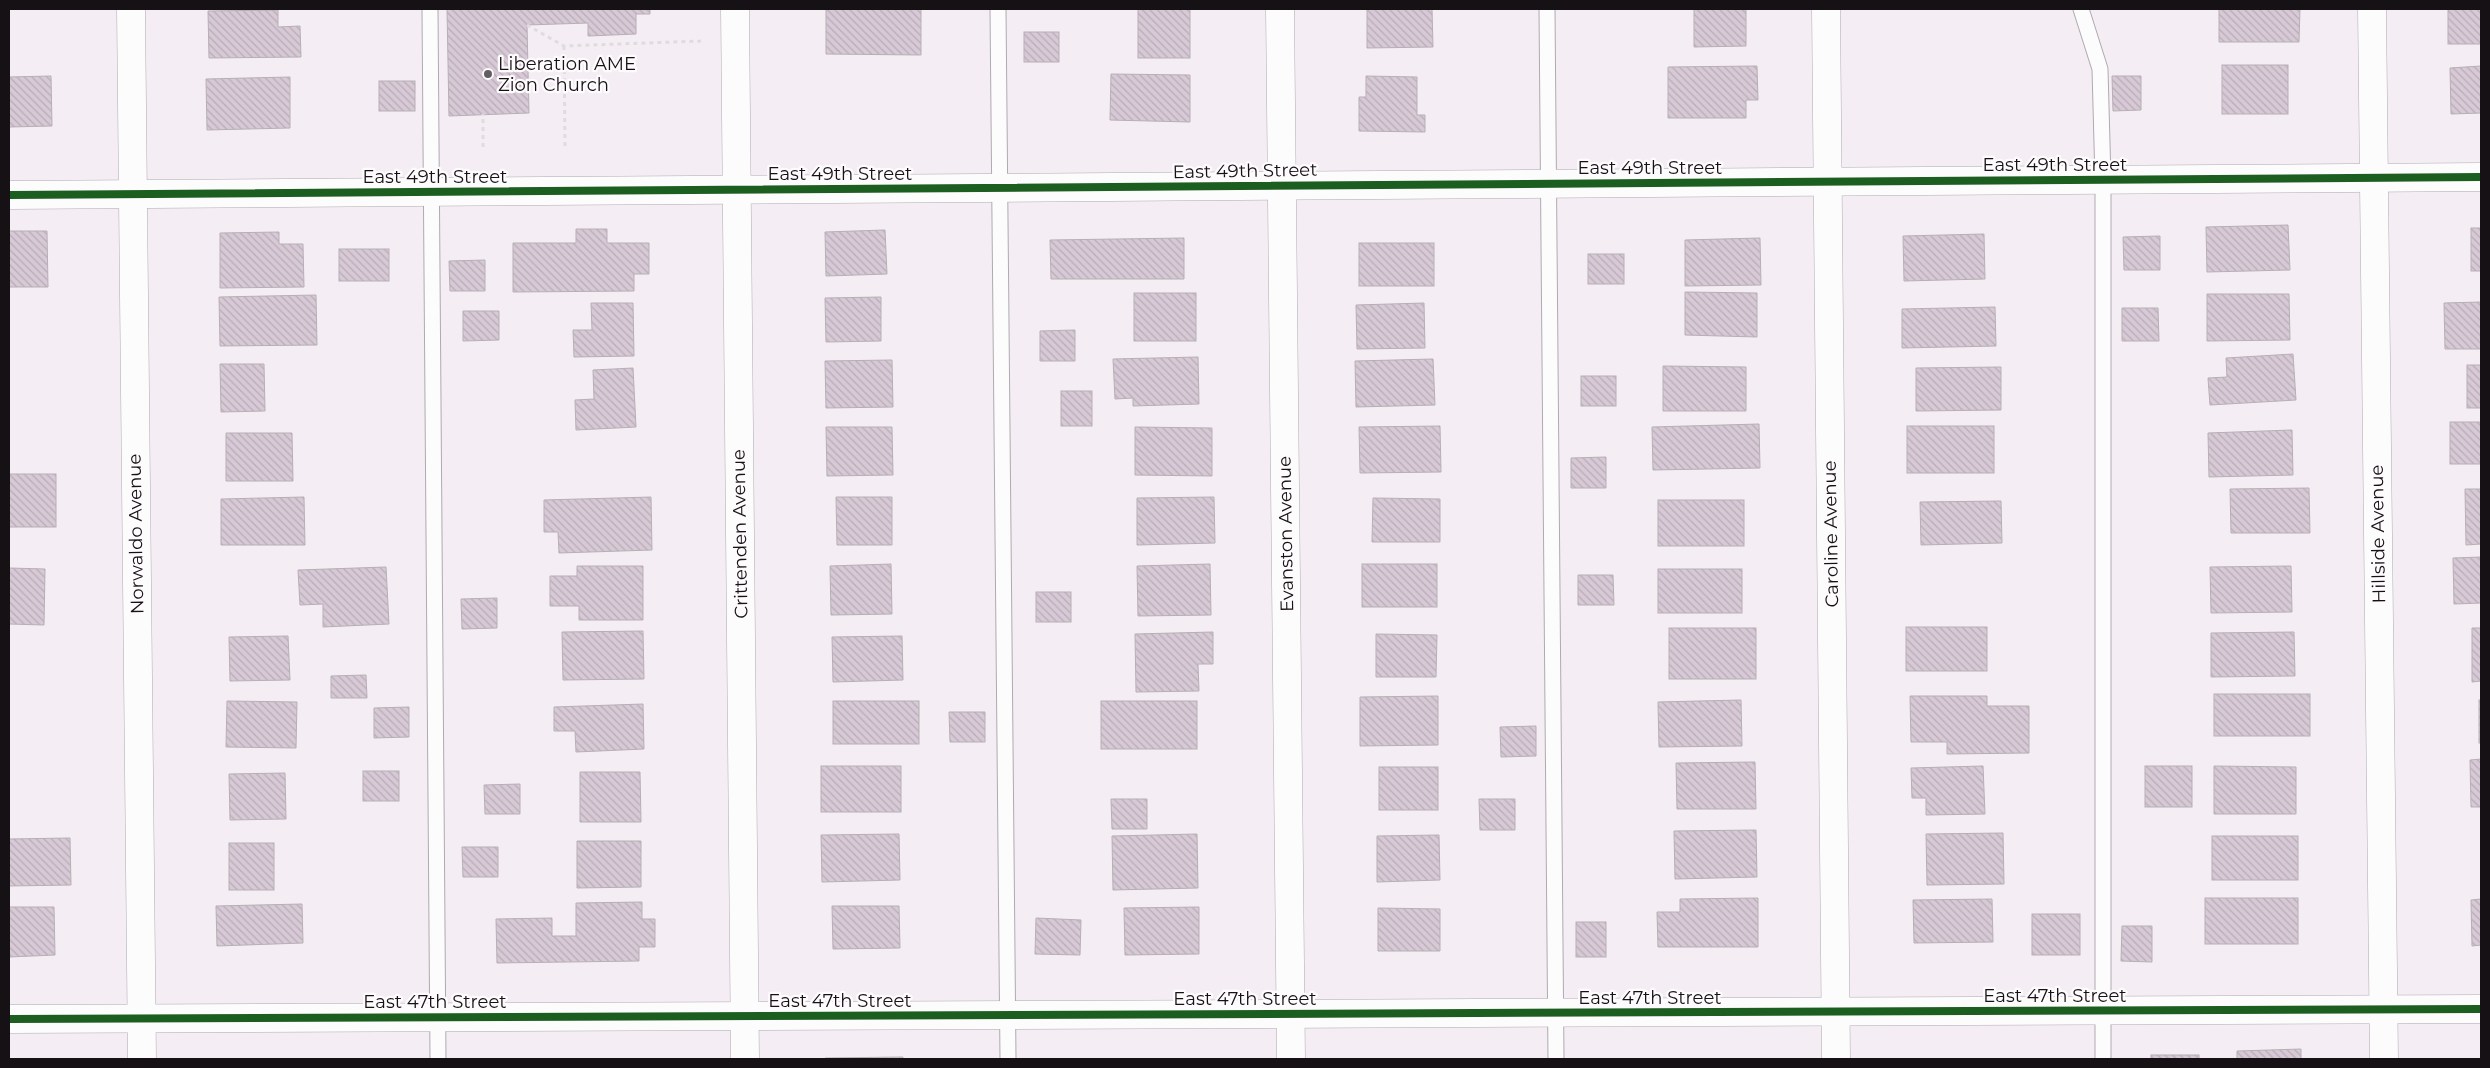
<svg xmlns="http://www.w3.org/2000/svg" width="2490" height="1068" viewBox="0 0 2490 1068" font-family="Montserrat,sans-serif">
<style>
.building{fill:url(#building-back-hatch);stroke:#b6b0b5}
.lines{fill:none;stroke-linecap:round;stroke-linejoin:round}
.lane-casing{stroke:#afaaaf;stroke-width:17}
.street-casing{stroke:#afaaaf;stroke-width:29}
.path{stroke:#dfdcde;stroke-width:3;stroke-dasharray:4 4;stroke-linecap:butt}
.lane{stroke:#fdfcfd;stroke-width:15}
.street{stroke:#fdfcfd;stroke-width:28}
.cycleway-casing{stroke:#fefbfd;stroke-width:11}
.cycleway{stroke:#1b5e20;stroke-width:8}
.poi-dot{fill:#635e63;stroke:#fefbfd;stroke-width:2}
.labels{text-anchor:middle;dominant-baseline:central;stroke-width:4.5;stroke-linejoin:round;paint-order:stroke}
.poi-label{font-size:18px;fill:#151115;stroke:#fefbfd;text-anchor:start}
.street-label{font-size:18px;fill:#151115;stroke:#fefbfd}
</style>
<defs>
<pattern id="building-back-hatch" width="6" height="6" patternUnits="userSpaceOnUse" patternTransform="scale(1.25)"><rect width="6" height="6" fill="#d7cad6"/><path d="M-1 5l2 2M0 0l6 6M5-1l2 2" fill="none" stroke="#b8acb7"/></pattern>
</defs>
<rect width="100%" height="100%" fill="#f4eef4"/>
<g class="building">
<polygon points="447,9 650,9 650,14 636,14 636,34 588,36 588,23 527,25 529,113 449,116"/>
<polygon points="826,9 921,9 921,55 826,54"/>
<rect x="1138" y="9" width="52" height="49"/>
<polygon points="1367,9 1432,9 1433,47 1367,48"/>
<polygon points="1694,9 1746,9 1746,46 1694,47"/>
<polygon points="2219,9 2300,9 2299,42 2219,42"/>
<rect x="2448" y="9" width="33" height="35"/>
<polygon points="278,10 278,27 300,26 301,57 209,58 208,11"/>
<rect x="1024" y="32" width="35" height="30"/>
<rect x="2222" y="65" width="66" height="49"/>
<polygon points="1757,66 1758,100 1746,100 1746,118 1668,118 1668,67"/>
<polygon points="2481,66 2481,113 2451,114 2450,68"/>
<polygon points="1111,74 1190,75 1190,122 1110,120"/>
<polygon points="51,76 52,126 9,127 9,77"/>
<polygon points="1366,76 1417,77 1417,115 1425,115 1425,132 1359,131 1359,97 1366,97"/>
<polygon points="2112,76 2141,76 2141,110 2113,111"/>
<polygon points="290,77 290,128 207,130 206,79"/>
<rect x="379" y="81" width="36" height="30"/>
<polygon points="2288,225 2290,270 2207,272 2206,227"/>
<rect x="2471" y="228" width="10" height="43"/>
<polygon points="576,229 607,229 607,243 649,243 649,274 634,274 634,291 513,292 513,243 576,243"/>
<polygon points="885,230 887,274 826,276 825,232"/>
<polygon points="9,231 47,231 48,287 9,287"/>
<polygon points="279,232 279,244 303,244 304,287 220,288 220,233"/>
<polygon points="1984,234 1985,279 1904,281 1903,236"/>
<polygon points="2160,236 2160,270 2124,270 2123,237"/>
<polygon points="1184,238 1184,279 1051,279 1050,240"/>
<polygon points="1760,238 1761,285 1685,286 1685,240"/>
<rect x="1359" y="243" width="75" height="43"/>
<rect x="339" y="249" width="50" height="32"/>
<rect x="1588" y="254" width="36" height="30"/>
<polygon points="485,260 485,291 450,291 449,261"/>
<polygon points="1685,292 1757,293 1757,337 1685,335"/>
<rect x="1134" y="293" width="62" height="48"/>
<polygon points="2207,294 2289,294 2290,340 2207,341"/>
<polygon points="316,295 317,345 220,346 219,297"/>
<polygon points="881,297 881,341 826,342 825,298"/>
<polygon points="2481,302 2481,349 2445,349 2444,303"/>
<polygon points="591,303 633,303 634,356 574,357 573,330 592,330"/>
<polygon points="1424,303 1425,348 1357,349 1356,305"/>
<polygon points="1995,307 1996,346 1902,348 1902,309"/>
<polygon points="2122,308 2158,308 2159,341 2122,341"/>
<polygon points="463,311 499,311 499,340 463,341"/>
<polygon points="1075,330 1075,361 1040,361 1040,331"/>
<polygon points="2293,354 2296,400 2210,405 2208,378 2227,377 2226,358"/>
<polygon points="1198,357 1199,404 1133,406 1133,398 1115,399 1113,359"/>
<polygon points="1433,359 1435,405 1356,407 1355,361"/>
<polygon points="892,360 893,407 826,408 825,361"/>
<polygon points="220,364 264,364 265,411 221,412"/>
<rect x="2467" y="365" width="14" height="43"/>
<polygon points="1663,366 1746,367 1746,411 1663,411"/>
<polygon points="2001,367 2001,410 1916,411 1916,368"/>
<polygon points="633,368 636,427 576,430 575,400 594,399 593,370"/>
<rect x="1581" y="376" width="35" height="30"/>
<rect x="1061" y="391" width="31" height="35"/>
<rect x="2450" y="422" width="31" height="42"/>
<polygon points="1759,424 1760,468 1653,470 1652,427"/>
<polygon points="1440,426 1441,472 1360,473 1359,427"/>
<rect x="1907" y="426" width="87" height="47"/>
<polygon points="826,427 892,427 893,475 827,476"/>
<polygon points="1135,427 1212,428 1212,476 1135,475"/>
<polygon points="2292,430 2293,475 2209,477 2208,433"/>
<polygon points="226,433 292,433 293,481 226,481"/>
<polygon points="1606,457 1606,488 1571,488 1571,458"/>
<rect x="9" y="474" width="47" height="53"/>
<polygon points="2309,488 2310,533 2231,533 2230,489"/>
<polygon points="2465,489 2481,489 2481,544 2466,545"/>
<polygon points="304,497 305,545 221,545 221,499"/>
<polygon points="651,497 652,550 559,553 558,532 544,532 544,500"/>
<polygon points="836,497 892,497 892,545 837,545"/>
<polygon points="1214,497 1215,543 1137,545 1137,498"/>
<polygon points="1373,498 1440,499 1440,542 1372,542"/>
<rect x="1658" y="500" width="86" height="46"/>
<polygon points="2001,501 2002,543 1921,545 1920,502"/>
<polygon points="2481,557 2481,603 2454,604 2453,558"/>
<polygon points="891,564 892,614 831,615 830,566"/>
<polygon points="1210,564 1211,615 1138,616 1137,566"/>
<rect x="1362" y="564" width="75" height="43"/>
<polygon points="577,566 643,566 643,620 579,620 579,606 550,606 550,576 577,576"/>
<polygon points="2291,566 2292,612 2211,613 2210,567"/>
<polygon points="386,567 389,624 323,627 323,604 300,605 298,570"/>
<polygon points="9,568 45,569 44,625 9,624"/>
<rect x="1658" y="569" width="84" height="44"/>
<polygon points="1578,575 1613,575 1614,605 1578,605"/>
<rect x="1036" y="592" width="35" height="30"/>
<polygon points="497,598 497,628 462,629 461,599"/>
<rect x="1906" y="627" width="81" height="44"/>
<rect x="1669" y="628" width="87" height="51"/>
<polygon points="2472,628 2481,628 2481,681 2472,682"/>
<polygon points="643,631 644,679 563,680 562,632"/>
<polygon points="1213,632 1213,664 1198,664 1199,691 1136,692 1135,634"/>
<polygon points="2294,632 2295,676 2211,677 2211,633"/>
<polygon points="1376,634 1437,635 1436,677 1376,677"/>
<polygon points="288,636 290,680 230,681 229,637"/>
<polygon points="902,636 903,680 833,682 832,637"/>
<polygon points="366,675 367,698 331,698 331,676"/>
<rect x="2214" y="694" width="96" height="42"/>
<polygon points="1438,696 1438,745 1360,746 1360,697"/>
<polygon points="1910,696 1987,696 1987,706 2029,706 2029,753 1947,754 1947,742 1911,742"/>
<polygon points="1741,700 1742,746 1659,747 1658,702"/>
<rect x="2479" y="700" width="2" height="43"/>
<polygon points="227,701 297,702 296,748 226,747"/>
<rect x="833" y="701" width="86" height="43"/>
<rect x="1101" y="701" width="96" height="48"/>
<polygon points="643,704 644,749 576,752 575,731 554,731 554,707"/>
<polygon points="409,707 409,737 374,738 374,708"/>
<polygon points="949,712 985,712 985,742 950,742"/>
<polygon points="1536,726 1536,756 1501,757 1500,727"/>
<polygon points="2481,759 2481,807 2471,807 2470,760"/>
<polygon points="1755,762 1756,809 1677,809 1676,763"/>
<rect x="821" y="766" width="80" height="46"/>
<polygon points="1983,766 1985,814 1926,815 1926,798 1912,798 1911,768"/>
<rect x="2145" y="766" width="47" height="41"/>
<polygon points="2214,766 2296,767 2296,814 2214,814"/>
<rect x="1379" y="767" width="59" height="43"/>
<rect x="363" y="771" width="36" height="30"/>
<polygon points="580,772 640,772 641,822 580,822"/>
<polygon points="285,773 286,819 230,820 229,774"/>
<polygon points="520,784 520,814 485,814 484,785"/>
<polygon points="1111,799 1147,799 1147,829 1112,829"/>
<polygon points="1479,799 1515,799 1515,830 1480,830"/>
<polygon points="1756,830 1757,877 1675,879 1674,831"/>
<polygon points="2003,833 2004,884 1927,885 1926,834"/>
<polygon points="899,834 900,880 822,882 821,835"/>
<polygon points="1197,834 1198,888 1113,890 1112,836"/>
<polygon points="1439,835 1440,880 1377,882 1377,836"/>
<rect x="2212" y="836" width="86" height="44"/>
<polygon points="70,838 71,885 9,886 9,839"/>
<polygon points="577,841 641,841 641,887 577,888"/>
<rect x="229" y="843" width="45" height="47"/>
<polygon points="462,847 498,847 498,877 463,877"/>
<polygon points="1758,898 1758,947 1658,947 1657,912 1680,912 1680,899"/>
<rect x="2205" y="898" width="93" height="46"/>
<polygon points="1992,899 1993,942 1914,943 1913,900"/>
<polygon points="2481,899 2481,945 2472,946 2471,900"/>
<polygon points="642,902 642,919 655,919 655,947 639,947 639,961 497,963 496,919 552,918 552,936 576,936 576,903"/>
<polygon points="302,904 303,943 217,946 216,906"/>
<polygon points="832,906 899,906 900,948 833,949"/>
<polygon points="9,907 54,907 55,955 9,957"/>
<polygon points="1199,907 1199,954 1125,955 1124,908"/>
<polygon points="1378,908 1440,909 1440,951 1378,951"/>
<rect x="2032" y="914" width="48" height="41"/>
<polygon points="1036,918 1081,920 1080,955 1035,954"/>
<rect x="1576" y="922" width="30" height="35"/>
<polygon points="2122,926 2152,926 2152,962 2121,961"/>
<polygon points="2301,1049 2301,1059 2237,1059 2237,1051"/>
<rect x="2151" y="1055" width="48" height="4"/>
<polygon points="903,1057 903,1059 825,1059 825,1058"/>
</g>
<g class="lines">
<g class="lane-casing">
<g id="lane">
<polyline points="430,9 438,1059"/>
<polyline points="998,9 1008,1059"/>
<polyline points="1547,9 1556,1059"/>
<polyline points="2081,9 2100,69 2103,180 2103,1059"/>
</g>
</g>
<g class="street-casing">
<g id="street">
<polyline points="131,9 142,1059"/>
<polyline points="735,9 745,1059"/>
<polyline points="1280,9 1291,1059"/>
<polyline points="1826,9 1836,1059"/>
<polyline points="2372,9 2384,1059"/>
<polyline points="9,195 2481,177"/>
<polyline points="9,1019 2481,1009"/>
</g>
</g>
<g class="path">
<polyline points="527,25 564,46 701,41"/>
<polyline points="564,46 565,147"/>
<polyline points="483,147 483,114"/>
</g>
<use href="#lane" class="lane"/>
<use href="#street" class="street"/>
<g class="cycleway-casing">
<g id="cycleway">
<polyline points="9,195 2481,177"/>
<polyline points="9,1019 2481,1009"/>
</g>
</g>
<use href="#cycleway" class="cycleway"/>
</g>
<circle class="poi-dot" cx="488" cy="74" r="5"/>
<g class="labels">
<g class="poi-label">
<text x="498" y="64">Liberation AME<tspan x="498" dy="21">Zion Church</tspan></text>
</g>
<g class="street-label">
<text x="2055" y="165">East 49th Street</text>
<text x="1650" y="168">East 49th Street</text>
<text transform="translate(1245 171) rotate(-1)">East 49th Street</text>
<text x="840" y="174">East 49th Street</text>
<text x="435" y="177">East 49th Street</text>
<text transform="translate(136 534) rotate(-91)">Norwaldo Avenue</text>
<text transform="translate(740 534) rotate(-91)">Crittenden Avenue</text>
<text transform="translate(1286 534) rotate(-91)">Evanston Avenue</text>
<text transform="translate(1831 534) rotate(-91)">Caroline Avenue</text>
<text transform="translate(2378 534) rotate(-91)">Hillside Avenue</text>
<text x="2055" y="996">East 47th Street</text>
<text x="1650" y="998">East 47th Street</text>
<text x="1245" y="999">East 47th Street</text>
<text x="840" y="1001">East 47th Street</text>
<text x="435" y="1002">East 47th Street</text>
</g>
</g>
<rect width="2490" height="1068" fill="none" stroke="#151115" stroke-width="20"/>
</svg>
